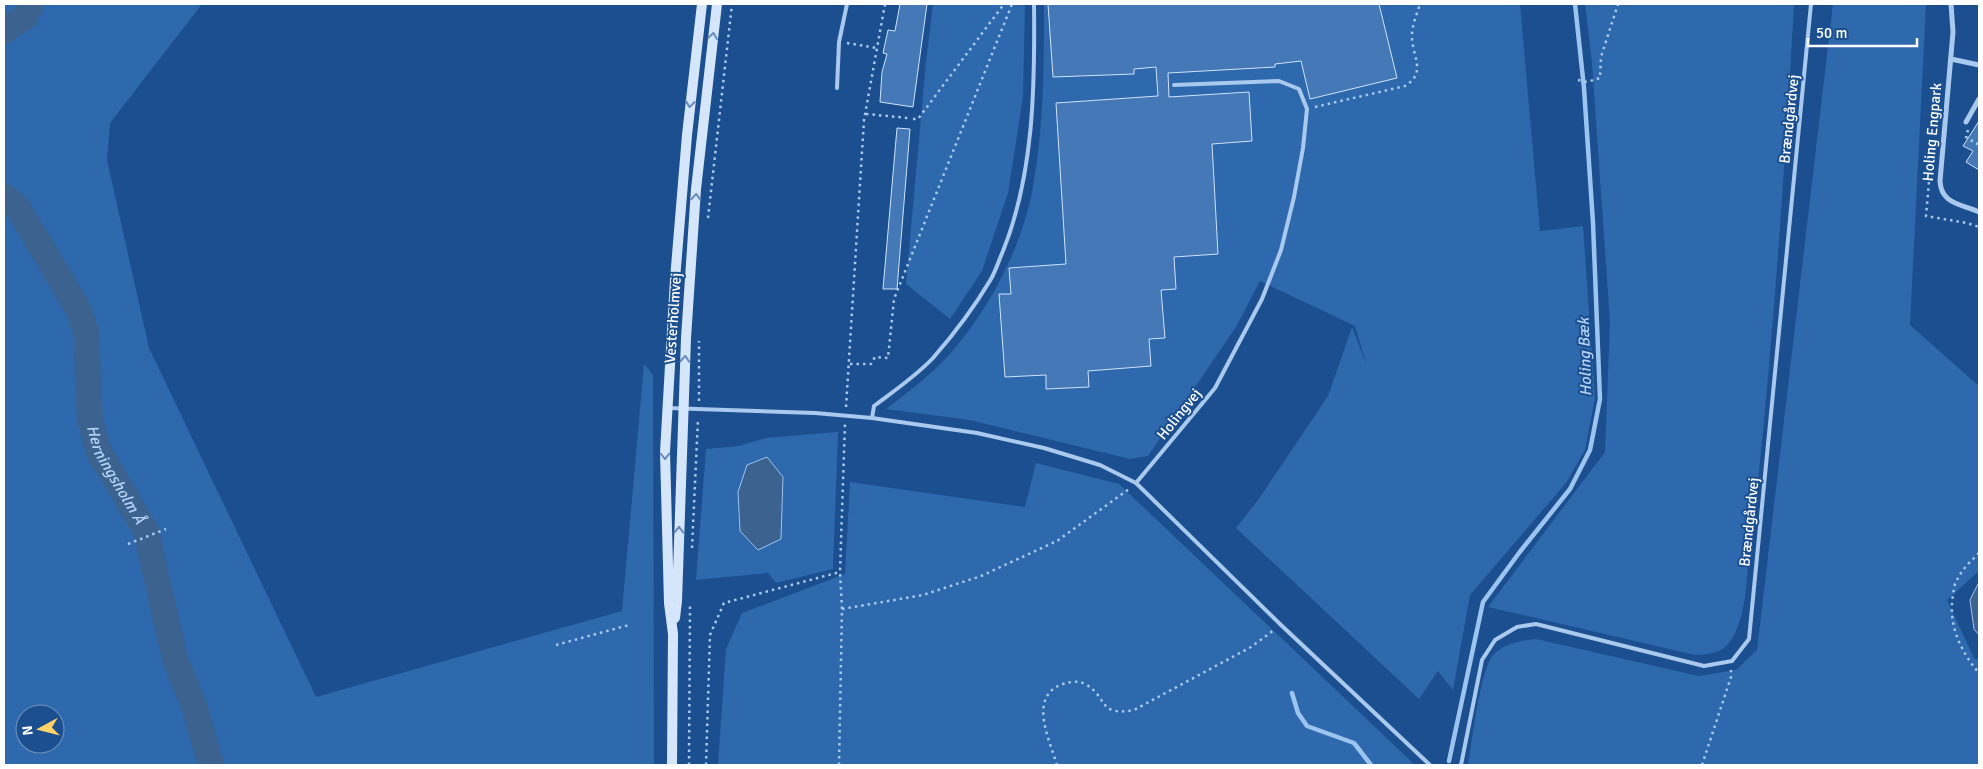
<svg xmlns="http://www.w3.org/2000/svg" width="1983" height="769" viewBox="0 0 1983 769" font-family="Signika,sans-serif">
<style>
.green{fill:#2e69ad;fill-rule:evenodd}
.water{fill:#3c6290;stroke:#9cc4f0}
.lines{fill:none;stroke-linecap:round;stroke-linejoin:round}
.stream{stroke:#9cc4f0;stroke-width:4.5}
.river{stroke:#3c6290;stroke-width:26}
.building{fill:#4478b7;stroke:#cfe3fa}
.path{stroke:#a9c9ee;stroke-width:2.5;stroke-dasharray:2.5 4;stroke-linecap:butt}
.lane{stroke:#a9c9ee;stroke-width:4}
.street{stroke:#a9c9ee;stroke-width:5}
.secondary{stroke:#d6e6fa;stroke-width:10}
.oneway{stroke:#668bba}
.labels{text-anchor:middle;dominant-baseline:central;stroke-width:4;stroke-linejoin:round;paint-order:stroke}
.street-label{font-size:15px;fill:#fff;stroke:#1b4f8f}
.water-label{font-size:16px;font-style:italic;fill:#b5d3f5;stroke:#1b4f8f}
</style>
<rect width="100%" height="100%" fill="#1b4f8f"/>
<g class="green">
<path d="M4 4H202L110 123 107 160 149 348 316 697 622 611 644 364 653 375 654 765H4ZM25 714H55V744H25Z"/>
<polygon points="933,4 1025,4 1023,97 1008,193 982,271 950,319 906,284 926,62"/>
<path d="M1044 4H1520L1540 231 1583 226 1595 398 1585 450 1566 483 1470 595 1453 690 1438 671 1419 699 1236 528 1258 500 1328 396 1352 327 1367 366 1355 326 1260 281 1236 327 1148 456 1130 459 970 420 886 409C912 389 939 369 959 343 993 301 1019 250 1031 197 1044 134 1044 68 1044 4Z"/>
<path d="M1585 4H1794C1785 166 1774 329 1757 491 1754 516 1751 541 1748 567 1746 589 1745 612 1735 633 1726 652 1715 654 1695 655L1488 607 1605 452 1610 322 1592 63Z"/>
<path d="M1833 4H1926L1910 325 1979 386V571L1947 600 1974 658 1979 660V765H1468C1472 743 1480 670 1493 655 1505 643 1520 641 1536 639L1699 676 1736 670 1757 650Z"/>
<polygon points="838,432 833,569 776,583 768,573 696,580 706,449 739,446 766,438"/>
<polygon points="1036,463 1119,484 1415,765 718,765 726,649 742,613 845,574 850,482 1025,507"/>
</g>
<g class="water">
<polygon points="767,457 783,477 781,539 758,550 740,531 738,492 747,465"/>
<polygon points="1979,582 1979,635 1974,629 1970,600"/>
</g>
<g class="lines">
<g class="stream">
<polyline points="1292,693 1298,713 1307,726 1354,743 1371,765"/>
<polyline points="1449,761 1483,602 1519,553 1570,489 1590,450 1600,399 1593,223 1584,88 1575,4"/>
</g>
<g class="river">
<polyline points="4,31 25,17 31,4"/>
<path id="s1" d="M4 196 18 208 78 309 86 332 90 420 99 452 146 531 175 659 194 706 211 765"/>
</g>
</g>
<g class="building">
<polygon points="900,4 927,4 913,107 880,102 882,72 887,54 883,53 888,30 895,31"/>
<polygon points="1048,4 1379,4 1397,78 1310,99 1301,61 1275,64 1275,67 1168,73 1169,97 1249,92 1252,141 1212,144 1218,254 1174,257 1176,289 1161,290 1165,338 1149,339 1151,366 1088,371 1089,387 1046,389 1046,375 1005,377 999,294 1011,294 1009,268 1066,264 1056,103 1158,96 1156,67 1134,69 1134,74 1053,77"/>
<polygon points="1979,121 1979,170 1966,162 1973,151 1963,146"/>
<polygon points="897,128 910,129 897,289 883,289"/>
</g>
<g class="lines">
<g class="path">
<polyline points="847,43 877,48"/>
<polyline points="1578,80 1587,82 1600,78 1601,57 1618,4"/>
<path d="M1315 107 1405 86C1428 72 1411 55 1412 35 1412 25 1417 14 1420 4"/>
<polyline points="866,114 908,118"/>
<polyline points="913,119 918,119 1004,4"/>
<polyline points="1968,130 1966,137 1977,144 1979,140"/>
<polyline points="1929,182 1926,216 1967,223 1979,227"/>
<polyline points="708,218 732,4"/>
<polyline points="850,364 871,364 875,357 888,358 894,299 1012,4"/>
<polyline points="699,401 699,341"/>
<polyline points="846,407 864,120 885,4"/>
<polyline points="128,544 166,529"/>
<polyline points="692,548 698,419"/>
<path d="M1979 553C1971 561 1962 569 1957 580 1954 584 1954 590 1953 595 1948 624 1960 651 1979 673"/>
<polyline points="842,609 923,595 981,576 1057,541 1129,489"/>
<polyline points="556,645 629,625"/>
<polyline points="689,765 690,606"/>
<polyline points="706,765 710,635 724,603 840,572"/>
<polyline points="839,765 842,609 840,572 845,423"/>
<path d="M1057 765C1050 741 1027 696 1063 684 1070 682 1078 680 1085 684 1108 696 1097 717 1134 710L1251 647 1274 630"/>
<polyline points="1702,765 1731,677 1731,670"/>
</g>
<g class="lane">
<polyline points="1174,85 1279,81 1299,89 1307,109 1303,148 1294,197 1281,250 1262,299 1215,388 1136,483 1281,625 1430,765"/>
<polyline points="837,88 839,42 847,4"/>
<polyline points="668,408 815,413 872,418 977,433 1044,448 1100,465 1136,483"/>
<path d="M872 418 874 406C894 391 916 376 933 358 954 334 975 306 991 279 996 270 999 260 1003 251 1034 174 1035 85 1034 4"/>
<polyline points="1461,765 1482,660 1495,640 1517,627 1536,624 1704,666 1732,661 1749,639 1811,4"/>
</g>
<g class="street">
<path d="M1951 4 1953 32 1940 181C1941 204 1961 204 1979 212"/>
<polyline points="1951,59 1979,65"/>
<polyline points="1966,122 1979,99"/>
</g>
<g class="secondary">
<polyline points="675,618 677,601 686,338 696,189 717,4"/>
<polyline points="672,765 673,634 669,603 665,452 675,279 687,135 702,4"/>
</g>
</g>
<defs><path id="oneway-chevron" d="M-2-3.5L2.5 0L-2 3.5" fill="none" stroke-width="1.6" stroke-linecap="round" stroke-linejoin="round" transform="scale(1.25)"/></defs>
<g class="oneway">
<use href="#oneway-chevron" transform="translate(713 36) rotate(-82)"/>
<use href="#oneway-chevron" transform="translate(690 104) rotate(96)"/>
<use href="#oneway-chevron" transform="translate(696 197) rotate(-86)"/>
<use href="#oneway-chevron" transform="translate(685 359) rotate(-87)"/>
<use href="#oneway-chevron" transform="translate(665 456) rotate(90)"/>
<use href="#oneway-chevron" transform="translate(679 530) rotate(-89)"/>
</g>
<g class="labels">
<g class="street-label">
<text transform="translate(1789 119) rotate(-84)">Brændgårdvej</text>
<text transform="translate(1932 132) rotate(-85)">Holing Engpark</text>
<text transform="translate(673 318) rotate(-86)">Vesterholmvej</text>
<text transform="translate(1179 414) rotate(-51)">Holingvej</text>
<text transform="translate(1749 522) rotate(-84)">Brændgårdvej</text>
</g>
<g class="water-label">
<text transform="translate(1585 357) rotate(-92)">Holing Bæk</text>
<text stroke="none"><textPath href="#s1" startOffset="309">Herningsholm Å</textPath></text>
</g>
</g>
<rect width="1983" height="769" fill="none" stroke="#ffffff" stroke-width="10"/>
<g transform="translate(40 729) rotate(263)"><circle r="24" fill="#1b4f8f" stroke="#7695bc"/>
<path d="M0-4L9 19L0 12L-9 19Z" fill="#ffd166"/>
<text y="-8" font-size="14" font-weight="bold" text-anchor="middle" fill="#ffffff">N</text>
</g>
<path d="M1808 38v8h109v-8" fill="none" stroke="#ffffff" stroke-width="2.5"/>
<text x="1816" y="38" font-size="15" fill="#ffffff" stroke="#1b4f8f" stroke-width="4" paint-order="stroke">50 m</text>
</svg>
